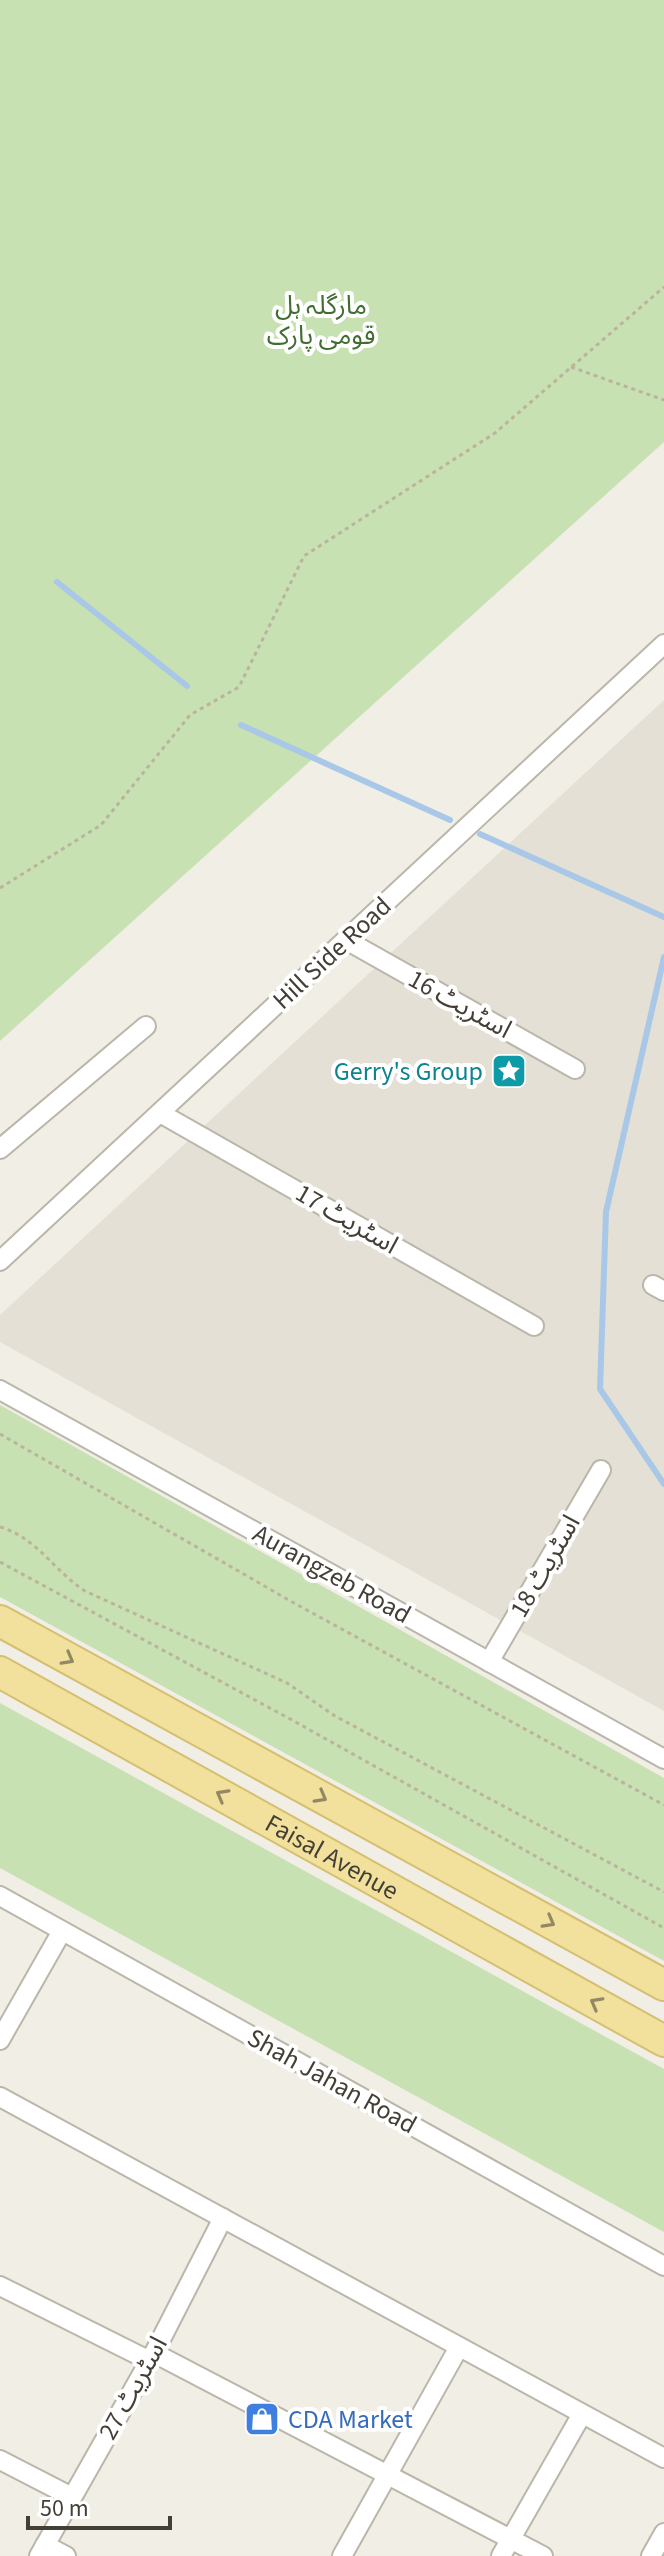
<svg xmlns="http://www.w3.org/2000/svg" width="664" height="2556" viewBox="0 0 664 2556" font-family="'Source Sans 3','Noto Sans Arabic',sans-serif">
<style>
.residential{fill:#e4e0d5}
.green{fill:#c8e1b3}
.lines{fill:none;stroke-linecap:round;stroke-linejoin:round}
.stream{stroke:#a9c8e7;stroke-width:6}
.street-casing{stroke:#bbb6aa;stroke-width:22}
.primary-casing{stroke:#d5bf70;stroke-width:34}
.path{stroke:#bbb39d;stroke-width:3;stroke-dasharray:4 4;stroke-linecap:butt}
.street{stroke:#fff;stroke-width:18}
.primary{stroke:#f2e19d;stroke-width:30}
.oneway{stroke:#928864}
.labels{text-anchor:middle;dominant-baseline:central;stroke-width:8;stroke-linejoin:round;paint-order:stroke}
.park-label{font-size:26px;fill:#426d30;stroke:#fff}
.street-label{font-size:26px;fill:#433f36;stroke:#fff}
.culture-label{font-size:26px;fill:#0d838f;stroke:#fff;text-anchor:end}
.shop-label{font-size:26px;fill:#366cbe;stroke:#fff;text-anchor:start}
</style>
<rect width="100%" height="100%" fill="#f1eee6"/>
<polygon class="residential" points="664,700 664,1711 0,1342 0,1315"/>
<g class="green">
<polygon points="0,0 664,0 664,442 0,1041"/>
<polygon points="0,1405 664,1778 664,1961 0,1597"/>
<polygon points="0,1703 664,2069 664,2232 0,1868"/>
</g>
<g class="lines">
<g class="stream">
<polyline points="57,582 187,686"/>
<polyline points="241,725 450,820"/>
<polyline points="480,834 664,917"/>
<polyline points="664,957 606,1212 600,1389 664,1484"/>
</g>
<g class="street-casing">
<g id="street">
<polyline points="346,940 575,1069"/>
<polyline points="160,1113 534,1326"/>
<polyline points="0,1149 146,1026"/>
<polyline points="0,1261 664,644"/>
<polyline points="653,1285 664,1291"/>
<polyline points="0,1390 664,1759"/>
<polyline points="489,1662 601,1470"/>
<polyline points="0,1896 664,2266"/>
<polyline points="0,2040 62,1931"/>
<polyline points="0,2097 664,2458"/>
<polyline points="0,2286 148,2360"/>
<polyline points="154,2353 543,2556"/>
<polyline points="0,2460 72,2497"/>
<polyline points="45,2545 66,2556"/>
<polyline points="39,2556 154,2353 223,2218"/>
<polyline points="342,2556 459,2347"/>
<polyline points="501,2556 582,2414"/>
<polyline points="651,2556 664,2533"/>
</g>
</g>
<g class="primary-casing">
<g id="primary">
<polyline points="0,1621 664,1985"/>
<path id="s1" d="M0 1672 664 2041"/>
</g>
</g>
<g class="path">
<polyline points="571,367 664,400"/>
<polyline points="0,888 101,825 190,715 239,687 304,556 495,433 664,287"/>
<polyline points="0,1434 294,1603 664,1805"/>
<path d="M0 1527C36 1537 54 1571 85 1591L287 1683 335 1716 664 1892"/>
<polyline points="0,1562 292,1720 664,1928"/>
</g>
<use href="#street" class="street"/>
<use href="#primary" class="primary"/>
</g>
<defs><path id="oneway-chevron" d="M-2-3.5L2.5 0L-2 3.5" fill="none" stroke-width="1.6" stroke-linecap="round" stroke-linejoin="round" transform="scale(2)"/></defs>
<g class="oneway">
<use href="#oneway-chevron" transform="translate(68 1659) rotate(29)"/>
<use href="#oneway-chevron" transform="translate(222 1795) rotate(-151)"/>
<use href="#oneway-chevron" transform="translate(321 1797) rotate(29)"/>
<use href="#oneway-chevron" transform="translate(549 1922) rotate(29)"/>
<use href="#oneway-chevron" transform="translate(596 2003) rotate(-151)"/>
</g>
<defs>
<g id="sight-square" transform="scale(1.8)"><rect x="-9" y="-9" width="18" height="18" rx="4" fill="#0f9aa8" stroke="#fff"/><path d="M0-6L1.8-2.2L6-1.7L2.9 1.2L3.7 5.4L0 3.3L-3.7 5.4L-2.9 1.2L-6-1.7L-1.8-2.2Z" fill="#fff"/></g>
<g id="shop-square" transform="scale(1.8)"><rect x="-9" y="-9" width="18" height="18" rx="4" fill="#3f7fe0" stroke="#fff"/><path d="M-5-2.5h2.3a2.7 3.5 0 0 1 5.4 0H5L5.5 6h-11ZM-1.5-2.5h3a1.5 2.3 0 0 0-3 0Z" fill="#fff"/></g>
</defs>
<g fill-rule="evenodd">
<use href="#sight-square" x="509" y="1071"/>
<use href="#shop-square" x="262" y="2419"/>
</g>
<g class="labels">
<g class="park-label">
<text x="321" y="305">مارگلہ ہل<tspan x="321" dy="30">قومی پارک</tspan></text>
</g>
<g class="street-label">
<text transform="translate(332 953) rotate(-43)">Hill Side Road</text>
<text transform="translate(460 1004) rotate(29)">اسٹریٹ 16</text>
<text transform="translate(347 1219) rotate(30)">اسٹریٹ 17</text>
<text transform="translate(545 1566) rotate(-60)">اسٹریٹ 18</text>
<text transform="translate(332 1574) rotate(29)">Aurangzeb Road</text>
<text stroke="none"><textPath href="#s1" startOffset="380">Faisal Avenue</textPath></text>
<text transform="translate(332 2081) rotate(29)">Shah Jahan Road</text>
<text transform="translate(133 2388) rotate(-61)">اسٹریٹ 27</text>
</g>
<g class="culture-label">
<text x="483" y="1071">Gerry's Group</text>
</g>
<g class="shop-label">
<text x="288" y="2419">CDA Market</text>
</g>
</g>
<path d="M28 2516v12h142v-12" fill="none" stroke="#433f36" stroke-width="4"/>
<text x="40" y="2516" font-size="24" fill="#433f36" stroke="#ffffff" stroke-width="6" paint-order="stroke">50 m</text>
</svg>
